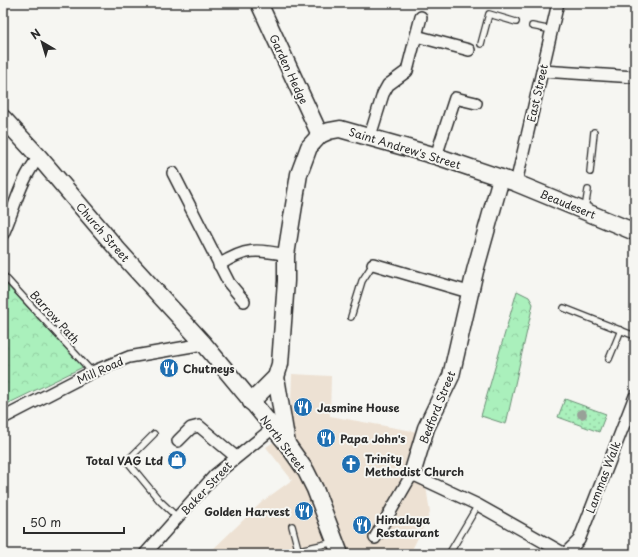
<svg xmlns="http://www.w3.org/2000/svg" width="638" height="557" viewBox="0 0 638 557" font-family="'Playpen Sans',sans-serif">
<style>
.built{fill:#ede1d3}
.grass{fill:url(#grass-dots);stroke:#6a8e74}
.park{fill:url(#park-crowns);stroke:#6a8e74}
.lines{fill:none;stroke-linecap:round;stroke-linejoin:round}
.lane-casing{stroke:#2b2b2b;stroke-width:8}
.street-casing{stroke:#2b2b2b;stroke-width:14}
.secondary-casing{stroke:#2b2b2b;stroke-width:19}
.lane{stroke:#f6f6f2;stroke-width:5.5}
.street{stroke:#f6f6f2;stroke-width:11}
.secondary{stroke:#f6f6f2;stroke-width:16}
.tree{fill:#98a198}
.labels{text-anchor:middle;dominant-baseline:central;stroke-width:4;stroke-linejoin:round;paint-order:stroke}
.street-label{font-size:11px;fill:#2b2b2b;stroke:#f6f6f2}
.poi-label{font-size:11px;font-weight:bold;fill:#2b2b2b;stroke:#f6f6f2;text-anchor:start}
</style>
<defs>
<pattern id="grass-dots" width="8" height="8" patternUnits="userSpaceOnUse"><rect width="8" height="8" fill="#aaf0bc"/><path d="M2 2h.1M6 6h.1" fill="none" stroke="#92cea2" stroke-width="1.8" stroke-linecap="round"/></pattern>
<pattern id="park-crowns" width="20" height="18" patternUnits="userSpaceOnUse"><rect width="20" height="18" fill="#aaf0bc"/><path d="M2 6a3 3 0 1 1 6 0M12 15a3 3 0 1 1 6 0" fill="none" stroke="#92cea2"/></pattern>
</defs>
<rect width="100%" height="100%" fill="#f6f6f2"/>
<filter id="ink" filterUnits="userSpaceOnUse"><feTurbulence type="fractalNoise" baseFrequency=".025" numOctaves="2"/><feDisplacementMap in="SourceGraphic" scale="8" xChannelSelector="R" yChannelSelector="G"/><feConvolveMatrix kernelMatrix="1 2 1 2 8 2 1 2 1" color-interpolation-filters="sRGB"/></filter>
<g filter="url(#ink)">
<polygon class="built" points="292,374 331,376 330,416 418,432 430,513 410,554 208,554 263,501 292,480 266,447 290,431"/>
<polygon class="grass" points="565,399 606,414 599,432 558,417"/>
<g class="park">
<polygon points="3,281 83,367 3,406"/>
<polygon points="517,291 529,297 533,304 506,424 481,416"/>
</g>
<g class="lines">
<g class="lane-casing">
<g id="lane">
<polyline points="532,26 552,30"/>
<polyline points="481,44 489,14 516,22"/>
<polyline points="590,172 594,132"/>
<polyline points="585,209 588,190"/>
<polyline points="3,275 92,372"/>
<polyline points="564,308 635,336"/>
<polyline points="351,317 362,281 373,264"/>
<polyline points="609,359 621,330"/>
<polyline points="154,434 127,461 160,501 178,518"/>
<polyline points="292,526 298,549"/>
<polyline points="281,554 335,542"/>
<polyline points="449,554 478,505"/>
</g>
</g>
<g class="street-casing">
<g id="street">
<polyline points="416,36 421,17"/>
<polyline points="542,71 635,77"/>
<polyline points="370,136 383,94 388,85 407,71 416,36 469,50"/>
<polyline points="436,156 455,98 476,103"/>
<polyline points="173,173 229,283 244,301"/>
<polyline points="516,183 558,3"/>
<path d="M3 234C15 207 20 180 39 157"/>
<polyline points="373,264 472,293"/>
<path d="M219 265C245 248 257 249 286 255"/>
<polyline points="3,418 92,372 129,357 204,344"/>
<polyline points="178,441 191,428 199,426 236,457"/>
<polyline points="375,538 412,474 478,505 565,554"/>
<polyline points="145,554 215,475 273,428"/>
<polyline points="565,554 579,540 635,396"/>
</g>
</g>
<g class="secondary-casing">
<g id="secondary">
<polyline points="259,3 320,135"/>
<polyline points="3,118 39,157 118,250 204,344 287,444 306,471 315,489 340,554"/>
<polyline points="276,377 287,444"/>
<polyline points="251,402 276,377 280,364 286,281 286,255 299,174 309,147 320,135 329,131 340,129 436,156 516,183 635,232"/>
<polyline points="412,474 426,428 451,376 475,271 501,178"/>
</g>
</g>
<use href="#lane" class="lane"/>
<use href="#street" class="street"/>
<use href="#secondary" class="secondary"/>
</g>
<circle class="tree" cx="582" cy="414" r="5"/>
</g>
<defs>
<g id="restaurant-disc" transform="scale(1)"><circle r="9.5" fill="#1f6fb2" stroke="#f6f6f2"/><path d="M-5-6h1v4h1v-4h1v4h1v-4h1v5L-1.5 .5V6h-2V.5L-5-1ZM5-6V6H3V1.5H1.5Q1.5-4 5-6Z" fill="#fff"/></g>
<g id="shop-disc" transform="scale(1)"><circle r="9.5" fill="#1f6fb2" stroke="#f6f6f2"/><path d="M-5-2.5h2.3a2.7 3.5 0 0 1 5.4 0H5L5.5 6h-11ZM-1.5-2.5h3a1.5 2.3 0 0 0-3 0Z" fill="#fff"/></g>
<g id="church-disc" transform="scale(1)"><circle r="9.5" fill="#1f6fb2" stroke="#f6f6f2"/><path d="M-1.2-6h2.4v3.5h3.3v2.4h-3.3V6h-2.4V-.1h-3.3v-2.4h3.3Z" fill="#fff"/></g>
</defs>
<g fill-rule="evenodd">
<use href="#restaurant-disc" x="169" y="368"/>
<use href="#restaurant-disc" x="303" y="407"/>
<use href="#restaurant-disc" x="326" y="438"/>
<use href="#shop-disc" x="177" y="460"/>
<use href="#church-disc" x="351" y="464"/>
<use href="#restaurant-disc" x="304" y="511"/>
<use href="#restaurant-disc" x="362" y="525"/>
</g>
<g class="labels">
<g class="street-label">
<text transform="translate(289 69) rotate(65)">Garden Hedge</text>
<text transform="translate(537 93) rotate(-77)">East Street</text>
<text transform="translate(405 148) rotate(17)">Saint Andrew's Street</text>
<text transform="translate(568 204) rotate(22)">Beaudesert</text>
<text transform="translate(103 232) rotate(49)">Church Street</text>
<text transform="translate(55 317) rotate(48)">Barrow Path</text>
<text transform="translate(100 370) rotate(-24)">Mill Road</text>
<text transform="translate(437 407) rotate(-68)">Bedford Street</text>
<text transform="translate(283 443) rotate(53)">North Street</text>
<text transform="translate(603 477) rotate(-69)">Lammas Walk</text>
<text transform="translate(206 488) rotate(-47)">Baker Street</text>
</g>
<g class="poi-label">
<text x="183" y="368">Chutneys</text>
<text x="317" y="407">Jasmine House</text>
<text x="340" y="438">Papa John's</text>
<text x="365" y="458">Trinity<tspan x="365" dy="13">Methodist Church</tspan></text>
<text x="163" y="460" text-anchor="end">Total VAG Ltd</text>
<text x="290" y="511" text-anchor="end">Golden Harvest</text>
<text x="376" y="519">Himalaya<tspan x="376" dy="13">Restaurant</tspan></text>
</g>
</g>
<rect width="638" height="557" fill="none" stroke="#f6f6f2" stroke-width="16"/>
<rect x="8" y="8" width="622" height="541" fill="none" stroke="#2b2b2b" stroke-width="1.5" filter="url(#ink)"/>
<g transform="translate(42 42) rotate(322)" stroke="#f6f6f2" stroke-width="3" paint-order="stroke">
<path d="M0-3L7 15L0 10L-7 15Z" fill="#2b2b2b"/>
<text y="-6" font-size="11" font-weight="bold" text-anchor="middle" fill="#2b2b2b">N</text>
</g>
<path d="M24 527v6h100v-6" fill="none" stroke="#2b2b2b" stroke-width="2"/>
<text x="30" y="527" font-size="12" fill="#2b2b2b" stroke="#f6f6f2" stroke-width="3" paint-order="stroke">50 m</text>
</svg>
